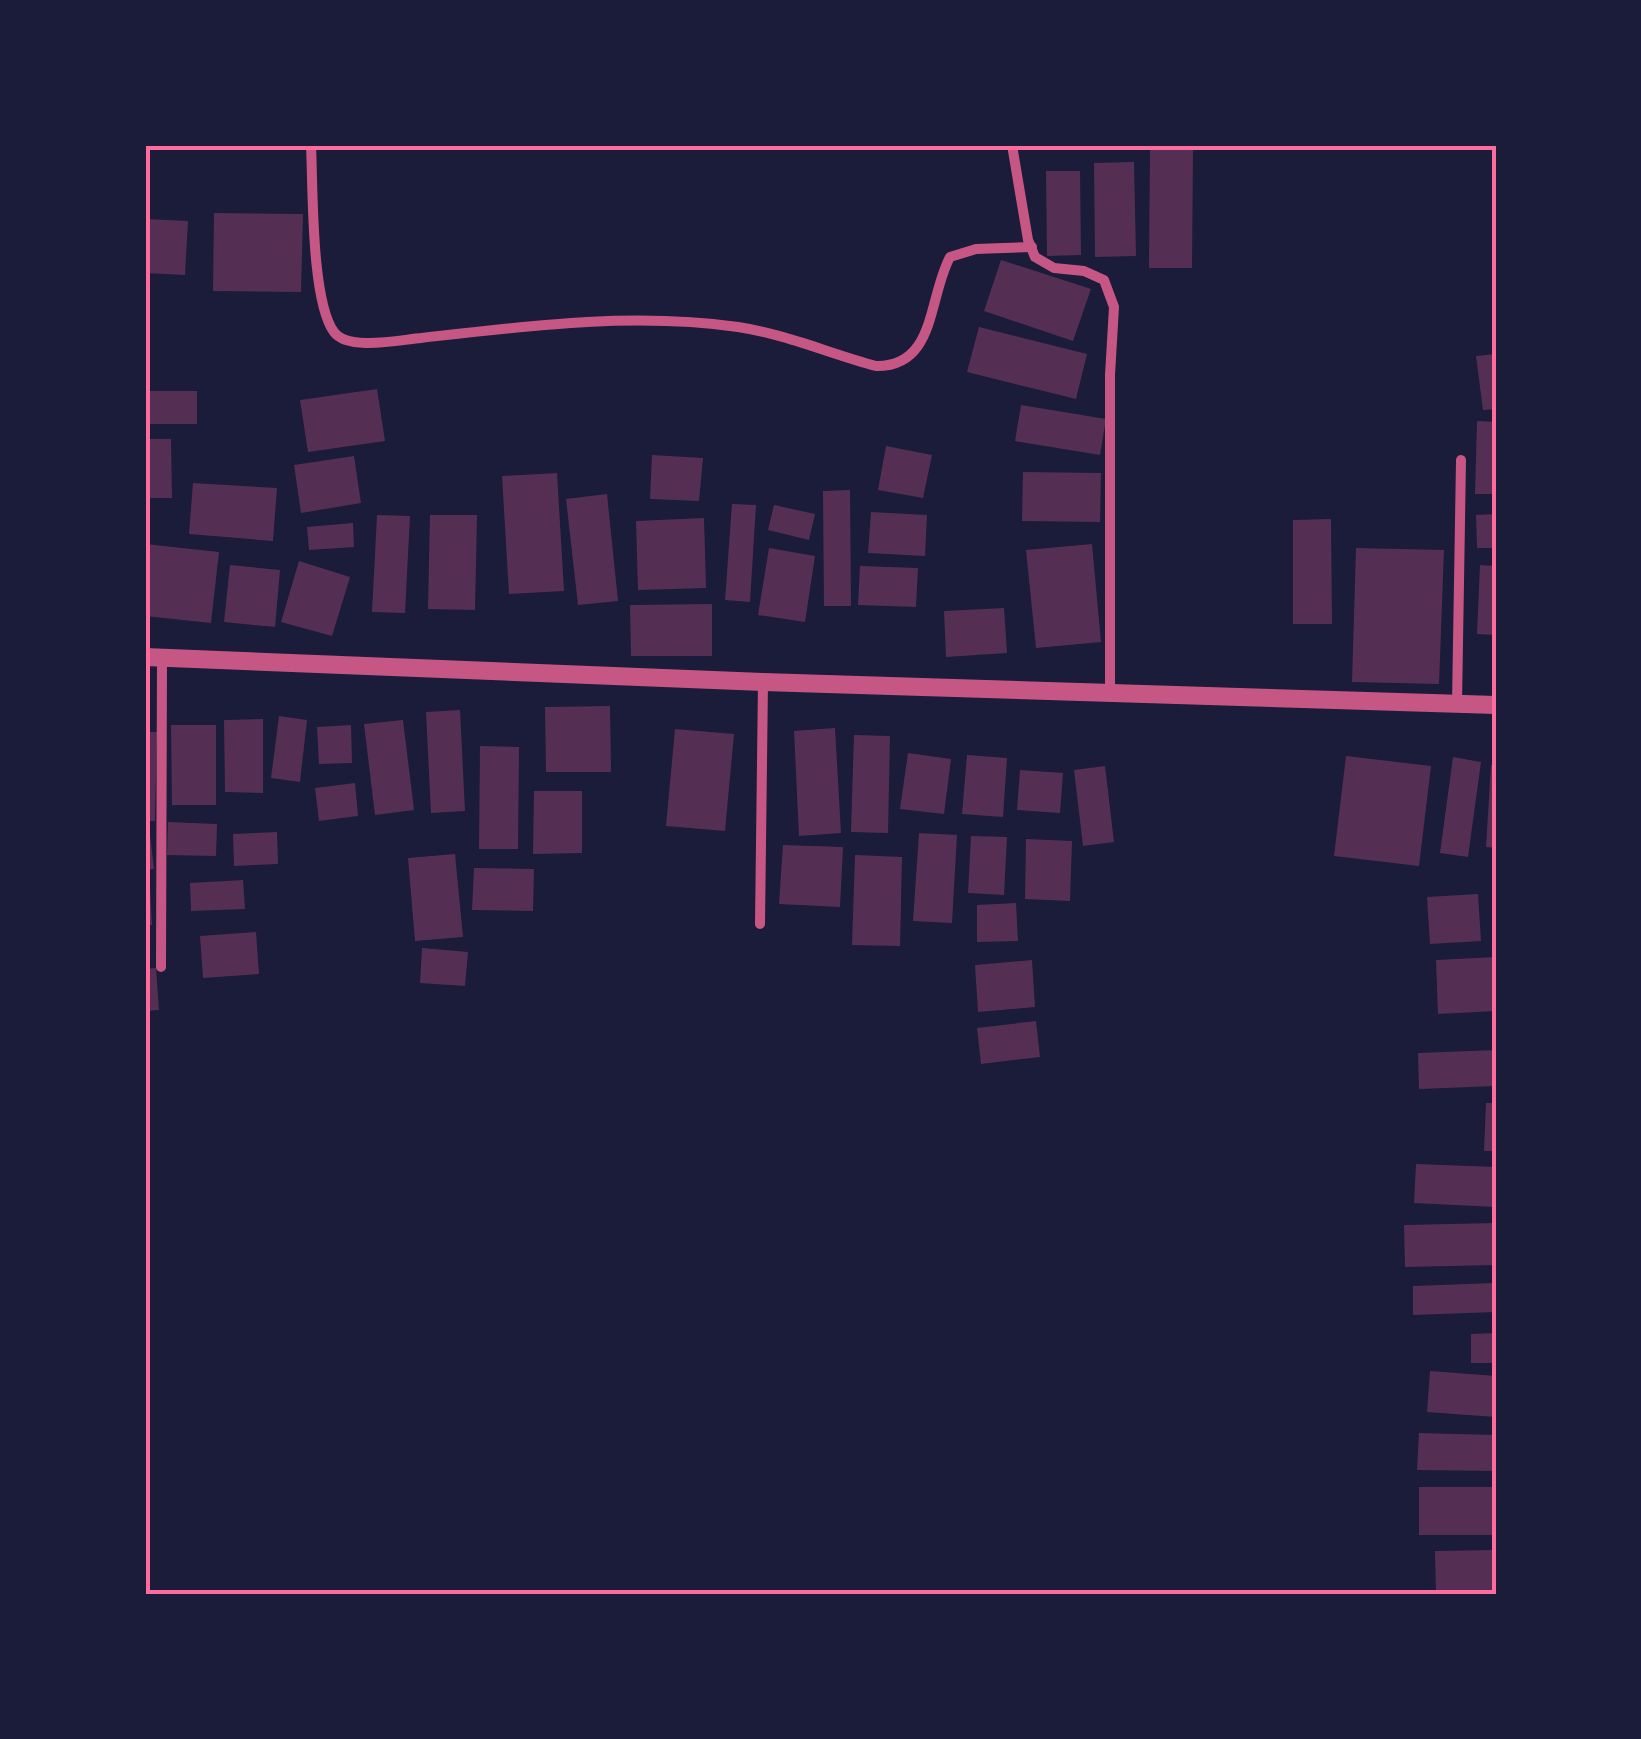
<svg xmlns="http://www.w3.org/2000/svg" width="1641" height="1739" viewBox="0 0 1641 1739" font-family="'IBM Plex Sans',sans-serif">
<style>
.building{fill:#542f53}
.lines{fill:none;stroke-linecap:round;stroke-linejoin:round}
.minor{stroke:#c65784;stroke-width:10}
.tertiary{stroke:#c65784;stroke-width:18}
.neatline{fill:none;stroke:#ff6b9d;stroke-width:4}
</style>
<rect width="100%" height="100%" fill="#1b1b3a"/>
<g class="building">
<polygon points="1150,148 1193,148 1192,268 1149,268"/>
<polygon points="1134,162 1136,256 1095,257 1094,163"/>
<polygon points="1046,171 1080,171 1081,255 1047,256"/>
<polygon points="214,213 303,214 301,292 213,291"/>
<polygon points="145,219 188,221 185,275 145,273"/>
<polygon points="1001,260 1091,289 1073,341 984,311"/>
<polygon points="979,327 1087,354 1076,399 967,372"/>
<polygon points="1496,354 1496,409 1483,410 1476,356"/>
<polygon points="377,389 385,441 308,452 300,400"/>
<rect x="145" y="391" width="52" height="33"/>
<polygon points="1021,405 1106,419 1100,455 1015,441"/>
<polygon points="1477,421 1496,422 1496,494 1475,494"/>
<polygon points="145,439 171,439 172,498 145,498"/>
<polygon points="886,446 932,455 923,498 878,490"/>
<polygon points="652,455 703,458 699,501 650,499"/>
<polygon points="354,456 361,503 301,513 294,465"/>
<polygon points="1023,472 1101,473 1100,522 1022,521"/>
<polygon points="557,473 564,591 509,594 502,476"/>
<polygon points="193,483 277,488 273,541 189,534"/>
<polygon points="850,490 851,606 824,606 823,491"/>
<polygon points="607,494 618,601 578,605 566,499"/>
<polygon points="732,504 756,505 750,602 725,600"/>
<polygon points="774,505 815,514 809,540 768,530"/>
<polygon points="871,512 927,515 925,556 868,553"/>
<polygon points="1496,514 1496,548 1477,548 1476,515"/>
<polygon points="377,515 410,516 405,613 372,612"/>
<polygon points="430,515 477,515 475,610 428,609"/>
<polygon points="704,518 706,588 638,590 636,521"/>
<polygon points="1331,519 1332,624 1293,624 1293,520"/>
<polygon points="353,523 354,547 309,550 307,527"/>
<polygon points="145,544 219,552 211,623 145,616"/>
<polygon points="1092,544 1101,642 1036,648 1026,550"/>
<polygon points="769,548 815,556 805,622 758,615"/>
<polygon points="1356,548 1444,550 1439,684 1352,682"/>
<polygon points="299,561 350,577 332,636 281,622"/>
<polygon points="230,565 280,570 275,627 224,622"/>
<polygon points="1480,565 1496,566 1496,635 1477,634"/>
<polygon points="860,566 918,568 916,607 858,605"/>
<polygon points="712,604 712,656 631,656 630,605"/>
<polygon points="1004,608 1007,653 946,657 944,611"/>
<polygon points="610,706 611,772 546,772 545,707"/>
<polygon points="460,710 465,811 431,813 426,712"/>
<polygon points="279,716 307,720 300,782 271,778"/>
<polygon points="263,719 263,793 225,792 224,720"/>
<polygon points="403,720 414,810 375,815 364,724"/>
<polygon points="171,725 216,725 216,805 172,805"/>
<polygon points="351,725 352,763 319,764 317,727"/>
<polygon points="835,728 841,833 799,836 794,731"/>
<polygon points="675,729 734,734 725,831 666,826"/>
<polygon points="145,732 157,732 155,821 145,821"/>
<polygon points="854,735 890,736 888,833 851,832"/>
<polygon points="480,746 519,747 518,849 479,849"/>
<polygon points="908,753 951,759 944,814 900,809"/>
<polygon points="967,755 1007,758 1003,817 962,814"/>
<polygon points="1346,756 1431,766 1419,866 1334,856"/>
<polygon points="1453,757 1481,762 1468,857 1440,853"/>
<polygon points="1491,765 1496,765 1496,848 1486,847"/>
<polygon points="1105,766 1114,842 1083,846 1074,770"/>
<polygon points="1020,770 1063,773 1060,813 1017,810"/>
<polygon points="355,783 358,816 319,821 315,788"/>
<polygon points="534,791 582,791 582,853 533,854"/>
<polygon points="168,822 217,824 216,856 167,855"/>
<polygon points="277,832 278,864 234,866 233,834"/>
<polygon points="919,833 957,835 952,923 913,921"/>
<polygon points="150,835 154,869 145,870 145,836"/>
<polygon points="971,836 1007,837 1004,895 968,893"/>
<polygon points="1026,839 1072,841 1070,901 1025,899"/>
<polygon points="783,845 843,847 840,907 779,904"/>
<polygon points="455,854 463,937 415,941 408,858"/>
<polygon points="855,855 902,857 900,946 852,945"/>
<polygon points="474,868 534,869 533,911 472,910"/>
<polygon points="243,880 245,909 191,911 190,883"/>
<polygon points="145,887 150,887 152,925 145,925"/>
<polygon points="1478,894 1481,941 1430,944 1427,897"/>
<polygon points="1016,903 1018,941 977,942 977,905"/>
<polygon points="256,932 259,974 203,978 200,936"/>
<polygon points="422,948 468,952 465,986 420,983"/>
<polygon points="1496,957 1496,1011 1438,1014 1436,960"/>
<polygon points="1032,960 1035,1007 978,1012 975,965"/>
<polygon points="156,968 159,1010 145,1011 145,969"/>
<polygon points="1036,1021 1040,1057 981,1064 977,1028"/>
<polygon points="1496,1050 1496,1086 1419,1089 1418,1053"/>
<polygon points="1486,1103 1496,1103 1496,1151 1484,1151"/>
<polygon points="1416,1164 1496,1167 1496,1207 1414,1203"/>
<polygon points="1496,1223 1496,1265 1405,1267 1404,1225"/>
<polygon points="1494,1283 1495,1312 1413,1315 1413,1286"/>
<polygon points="1496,1333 1496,1363 1471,1363 1471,1334"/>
<polygon points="1430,1371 1496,1376 1496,1417 1427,1412"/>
<polygon points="1419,1433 1496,1435 1496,1471 1417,1470"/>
<rect x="1419" y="1487" width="77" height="48"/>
<polygon points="1496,1550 1496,1594 1436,1594 1435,1551"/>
</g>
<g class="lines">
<g class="minor">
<path d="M311 145C313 186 311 301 334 332 348 351 399 340 421 338 525 326 633 312 738 327 785 334 831 354 876 366 936 367 928 298 950 257L976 249 1032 247"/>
<polyline points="1012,145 1028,240 1035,257 1054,268 1084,271 1104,280 1114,307 1110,375 1110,693"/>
<polyline points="1457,704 1461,460"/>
<polyline points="760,924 763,682"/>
<polyline points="161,967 162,658"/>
</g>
<polyline class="tertiary" points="145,657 763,682 1496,705"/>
</g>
<rect width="1641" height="1739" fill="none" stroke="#1b1b3a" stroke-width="295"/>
<rect x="148" y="148" width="1346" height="1444" class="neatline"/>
</svg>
